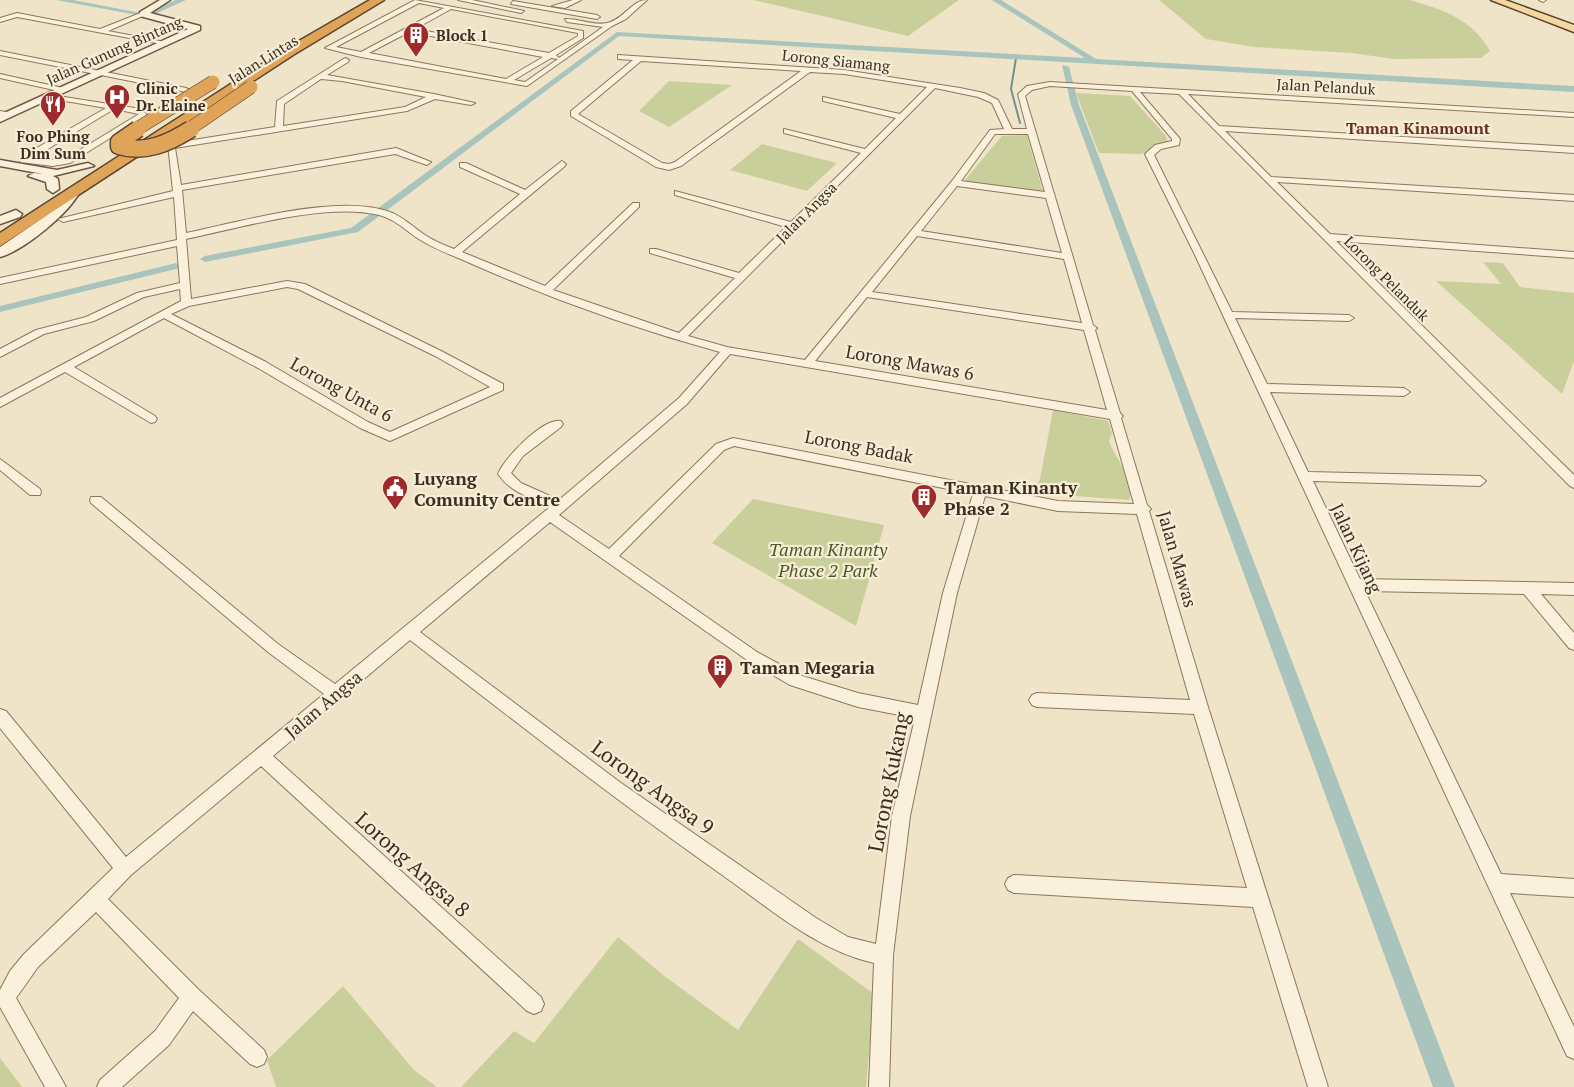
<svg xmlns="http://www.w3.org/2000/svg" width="1574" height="1087" viewBox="0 0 1574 1087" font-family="'PT Serif',serif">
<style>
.green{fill:#c9cf9b}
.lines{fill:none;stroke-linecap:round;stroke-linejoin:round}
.stream{stroke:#6f938a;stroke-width:2}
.canal{fill:#a9c4bc;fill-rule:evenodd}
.street-casing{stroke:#8d765c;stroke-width:2}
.secondary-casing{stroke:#6f573f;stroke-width:3}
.primary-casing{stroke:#5b4430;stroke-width:3}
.highway-casing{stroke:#5b4430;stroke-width:3}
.street{fill:#faf1dc;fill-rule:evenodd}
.secondary{fill:#faf1dc;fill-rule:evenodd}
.primary{fill:#f3d9a0;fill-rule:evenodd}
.highway{fill:#e0a458;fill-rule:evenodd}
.highway-bridge-far1-casing{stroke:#5b4430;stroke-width:14;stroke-linecap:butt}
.highway-bridge-casing{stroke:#5b4430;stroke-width:19;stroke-linecap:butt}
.highway-bridge-far1{stroke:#e0a458;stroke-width:13}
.highway-bridge{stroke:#e0a458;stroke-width:16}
.labels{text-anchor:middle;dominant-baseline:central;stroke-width:4.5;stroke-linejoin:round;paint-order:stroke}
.far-poi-label{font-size:15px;font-weight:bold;fill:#3d2e20;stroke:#f7eed8;text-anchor:start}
.far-street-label{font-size:15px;fill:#3d2e20;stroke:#f7eed8}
.far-neighbourhood-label{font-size:16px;font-weight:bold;fill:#6b2e1e;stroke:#f7eed8}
.street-label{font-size:18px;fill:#3d2e20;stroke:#f7eed8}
.poi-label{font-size:18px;font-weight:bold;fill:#3d2e20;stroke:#f7eed8;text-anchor:start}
.park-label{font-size:18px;font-style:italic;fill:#4d5a26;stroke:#f7eed8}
.near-street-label{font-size:21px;fill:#3d2e20;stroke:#f7eed8}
</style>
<rect width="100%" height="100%" fill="#f0e4c8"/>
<g class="green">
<polygon points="753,0 959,0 908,36"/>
<path d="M1159 0H1410C1444 10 1472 19 1490 51L1481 58 1394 59 1351 53 1254 47 1206 39Z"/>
<polygon points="669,81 732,85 669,127 639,111"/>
<polygon points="1076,93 1130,96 1166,136 1168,145 1141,154 1099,153"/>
<polygon points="1027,135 1043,192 964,181 1002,136"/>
<polygon points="762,144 837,163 807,191 730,170"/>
<polygon points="1483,262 1503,263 1520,287 1574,293 1574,361 1562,394 1436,281 1501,284"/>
<path d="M1053 410 1108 421 1112 433 1109 441C1115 458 1137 483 1129 500L1033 493 1040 479Z"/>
<polygon points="753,499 884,525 856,626 712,543"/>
<polygon points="618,937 663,975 738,1030 798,939 874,994 866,1087 461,1087 514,1031 534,1043"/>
<polygon points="343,986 414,1070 437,1087 276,1087 267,1060"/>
<polygon points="0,1058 22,1087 0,1087"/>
</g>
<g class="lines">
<polyline class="stream" points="1016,58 1011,89 1020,123"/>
<g class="canal">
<polygon points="56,0 73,0 141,13 137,15"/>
<polygon points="176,0 186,0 155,14 148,12"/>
<polygon points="992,0 1001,0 1096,59 1574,86 1574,92 619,36 358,232 205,262 200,259 205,256 351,228 617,32 1085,58"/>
<polygon points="1062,65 1069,67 1079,105 1455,1087 1433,1087 1071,105"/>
<polygon points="176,263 181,266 180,268 0,312 0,306"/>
</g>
<g class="street-casing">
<g id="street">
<path d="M415 0 583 31V38L556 55 559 58 603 27 567 22 565 19C578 18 593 26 607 23 623 20 632 0 647 0L626 19 612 26 527 86 361 57 325 48ZM419 3 444 8 361 52 336 47ZM451 9 578 33V36L549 53 415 29ZM409 32 543 57 506 79 369 53ZM551 58 558 59 525 82 514 80Z"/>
<polygon points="458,0 472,0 524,11 521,13"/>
<polygon points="573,0 581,0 565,8 552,6"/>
<polygon points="1539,0 1546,0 1543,2"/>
<polygon points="513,1 597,15 600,17 597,19 511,4"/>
<polygon points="143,12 145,15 108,31 165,42 167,43 167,45 17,17 0,22 0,18 17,13 100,29"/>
<polygon points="0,51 186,88 190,90 186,92 0,55"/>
<path d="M618 55 844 70 960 88 984 93 998 100 1012 129H1027L1018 94 1027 86 1050 82 1574 113V117L1188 94 1219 126 1574 147V153L1225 131 1271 177 1574 195V201L1277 182 1330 234 1574 252V258L1336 241 1574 475V488L1570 486 1179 94 1140 92 1180 139 1179 145 1161 149 1154 155 1232 312 1349 315 1354 318 1349 321 1235 318 1267 384 1404 388 1410 392 1404 396 1270 392 1308 472 1480 476 1486 481 1480 486 1313 481 1360 579 1574 583V595L1541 594 1574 633V650L1569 648 1524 594 1365 591 1501 874 1574 879V897L1510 893 1574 1027V1059L1567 1056 1195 255 1145 154 1155 145 1172 141V139L1132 91 1050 86 1032 90 1025 96 1093 325 1097 328 1095 330 1120 413 1123 416 1121 418 1147 505 1151 509 1149 511 1208 707 1328 1087H1308L1253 907 1014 893 1008 890 1005 884 1008 878 1014 875 1247 888 1194 714 1037 707 1032 705 1029 700 1032 695 1037 693 1190 700 1137 514 1058 511 985 496 957 593 910 816 893 955 889 1087H869L874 963C815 950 767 906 718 872 613 798 512 719 410 640L273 756 541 997 544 1004 541 1011 534 1014 527 1011 261 766 131 875 108 899 199 990 264 1050 267 1057 264 1064 257 1067 250 1064 193 1011 169 1045 122 1087H97L100 1080 155 1031 179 998 96 912 38 967 16 998 66 1087H45L0 1007V990L10 971 24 954 113 868 0 728V709L6 711 126 857 324 694 268 652 91 503 90 500 91 497H101L278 644 335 684 550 507C531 498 510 492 498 474 504 458 544 417 561 421L563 424 561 427 523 456 511 473 521 483 559 500 679 398 720 352C632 328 546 297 463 260 449 254 435 249 422 241 408 233 396 219 379 215 326 202 240 228 186 239L191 299 287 281 305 284 443 352 503 384V390L390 441 360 428 258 368 164 318 74 367 155 416 157 419 155 422 151 423 65 372 0 407V398L181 301 180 289 144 297 94 321 44 334 0 357V349L36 330 86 317 137 293 180 283 177 246 0 284V278L177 240 174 197 63 222 58 219 173 191 168 144 275 127 277 101 345 58 349 60 348 62 327 75 434 94 475 103 471 105 435 99 407 111 175 148 181 185 396 148 431 162 427 165 395 154 182 190 186 233C240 222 338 193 390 212 403 217 413 227 425 235 434 241 444 245 454 249L520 194 460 167V163H466L525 190 562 161 566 164 565 166 462 252 545 286 633 203H639V207L553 290 679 333 735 278 650 253V249H656L739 273 786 227 675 195V191L791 222 861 153 784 133V129L865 149 896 118 823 101V97L900 114 927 87 844 74 810 72 681 166 669 170 656 167 571 116V111L633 60 618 59ZM641 61 801 71 675 162 669 164 662 163 578 114ZM321 79 342 81 426 97 405 107 283 126 284 104ZM935 88 978 97 992 103 1004 129 990 130 952 181 805 360 727 347 688 336ZM995 134H1028L1045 192 961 181ZM957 186 1046 198 1062 253 921 231ZM917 236 1064 259 1082 323 872 292ZM287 287 298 289 435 356 490 387 390 432 368 422 266 362 171 314 189 306ZM867 297 1084 330 1107 410 815 361ZM730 354 1110 419 1134 504 1058 501 733 438 716 444 609 549 559 515 687 404ZM734 446 973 494 943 593 918 705 858 693 799 675 757 652 619 556 724 450ZM550 522 747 660 790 685 858 707 915 718 892 816 876 944 848 937 816 918 621 783 420 632Z"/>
<polygon points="0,74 63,88 67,90 63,92 0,78"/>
<path d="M45 94 141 109 147 115 70 163 53 166 20 162 21 157 106 108 48 98 44 96ZM114 109 139 114 65 159 53 160 33 158Z"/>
<polygon points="0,111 12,113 13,115 9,117 0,115"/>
<polygon points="0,459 40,489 41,492 40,495 30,495 0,470"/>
</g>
</g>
<g class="secondary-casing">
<g id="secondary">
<polygon points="160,0 170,0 150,13 200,26 200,30 0,122 0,115 188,29 140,16 140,12"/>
<polygon points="0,160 57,170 88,163 94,166 53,176 58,179 59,189 53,193 47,189 46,182 28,176 34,173 43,174 0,166"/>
<path d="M69 190 79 193C68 214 23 251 0 257V247L47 215Z"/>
<polygon points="16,210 22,214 20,217 0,224 0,216"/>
</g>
</g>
<g class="primary-casing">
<polygon id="primary" points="1491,0 1505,0 1574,25 1574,32"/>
</g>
<g class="highway-casing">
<polygon id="highway" points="370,0 384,0 293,55 0,246 0,233 285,49"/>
</g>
<use href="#street" class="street"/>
<use href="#secondary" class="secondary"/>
<use href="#primary" class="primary"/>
<use href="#highway" class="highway"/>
<g class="highway-bridge-far1-casing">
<g id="highway-bridge-far1">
<polyline points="135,130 213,82"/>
<polyline points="188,130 251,87"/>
</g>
</g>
<g class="highway-bridge-casing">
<path id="highway-bridge" d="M138 129 119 142V146C145 154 169 143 191 129"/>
</g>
<use href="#highway-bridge-far1" class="highway-bridge-far1"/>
<use href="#highway-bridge" class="highway-bridge"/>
</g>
<defs>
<g id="building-pin" transform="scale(1.35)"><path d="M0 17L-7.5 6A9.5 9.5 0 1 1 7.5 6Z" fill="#9e2a2b" stroke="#f7eed8"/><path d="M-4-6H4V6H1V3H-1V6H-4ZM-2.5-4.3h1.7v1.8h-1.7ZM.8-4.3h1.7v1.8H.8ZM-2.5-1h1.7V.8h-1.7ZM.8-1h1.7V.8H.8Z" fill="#fff"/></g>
<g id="hospital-pin" transform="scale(1.35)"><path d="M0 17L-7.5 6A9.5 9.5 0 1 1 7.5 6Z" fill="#9e2a2b" stroke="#f7eed8"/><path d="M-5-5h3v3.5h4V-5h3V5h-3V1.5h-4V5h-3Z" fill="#fff"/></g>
<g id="restaurant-pin" transform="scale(1.35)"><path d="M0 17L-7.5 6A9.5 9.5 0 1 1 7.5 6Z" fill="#9e2a2b" stroke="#f7eed8"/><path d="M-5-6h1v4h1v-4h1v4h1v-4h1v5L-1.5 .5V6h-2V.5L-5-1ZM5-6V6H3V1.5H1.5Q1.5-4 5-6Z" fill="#fff"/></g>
<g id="civic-pin" transform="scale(1.35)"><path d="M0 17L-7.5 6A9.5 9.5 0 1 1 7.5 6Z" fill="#9e2a2b" stroke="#f7eed8"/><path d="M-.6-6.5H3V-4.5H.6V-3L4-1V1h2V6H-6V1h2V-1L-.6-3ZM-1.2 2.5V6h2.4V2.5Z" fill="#fff"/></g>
</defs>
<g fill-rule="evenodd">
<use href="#building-pin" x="416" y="35"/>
<use href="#hospital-pin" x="117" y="97"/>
<use href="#restaurant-pin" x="53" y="104"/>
<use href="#civic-pin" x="395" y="488"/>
<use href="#building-pin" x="924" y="497"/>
<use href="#building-pin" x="720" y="667"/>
</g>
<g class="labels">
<g class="far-poi-label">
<text x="436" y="35">Block 1</text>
<text x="136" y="88">Clinic<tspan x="136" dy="17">Dr. Elaine</tspan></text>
<text x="53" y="136" text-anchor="middle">Foo Phing<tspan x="53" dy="17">Dim Sum</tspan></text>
</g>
<g class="far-street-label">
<text transform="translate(114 50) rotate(-24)">Jalan Gunung Bintang</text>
<text transform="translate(263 59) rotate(-32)">Jalan Lintas</text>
<text transform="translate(836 60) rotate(6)">Lorong Siamang</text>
<text transform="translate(1326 86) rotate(3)">Jalan Pelanduk</text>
<text transform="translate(806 212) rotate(-45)">Jalan Angsa</text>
<text transform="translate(1387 278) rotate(45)">Lorong Pelanduk</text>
</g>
<g class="far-neighbourhood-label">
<text x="1418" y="128">Taman Kinamount</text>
</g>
<g class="street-label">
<text transform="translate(910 362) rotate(10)">Lorong Mawas 6</text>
<text transform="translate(342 389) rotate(29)">Lorong Unta 6</text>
<text transform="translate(859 446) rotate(11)">Lorong Badak</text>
<text transform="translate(1357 548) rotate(65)">Jalan Kijang</text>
<text transform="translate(1178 559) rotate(74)">Jalan Mawas</text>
<text transform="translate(323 704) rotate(-40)">Jalan Angsa</text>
</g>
<g class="poi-label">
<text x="414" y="478">Luyang<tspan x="414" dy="21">Comunity Centre</tspan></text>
<text x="944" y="487">Taman Kinanty<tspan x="944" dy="21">Phase 2</tspan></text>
<text x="740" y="667">Taman Megaria</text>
</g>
<g class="park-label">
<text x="828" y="549">Taman Kinanty<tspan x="828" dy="21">Phase 2 Park</tspan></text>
</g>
<g class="near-street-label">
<text transform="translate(888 782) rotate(-79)">Lorong Kukang</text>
<text transform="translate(653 787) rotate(36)">Lorong Angsa 9</text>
<text transform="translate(413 864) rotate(42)">Lorong Angsa 8</text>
</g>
</g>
</svg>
